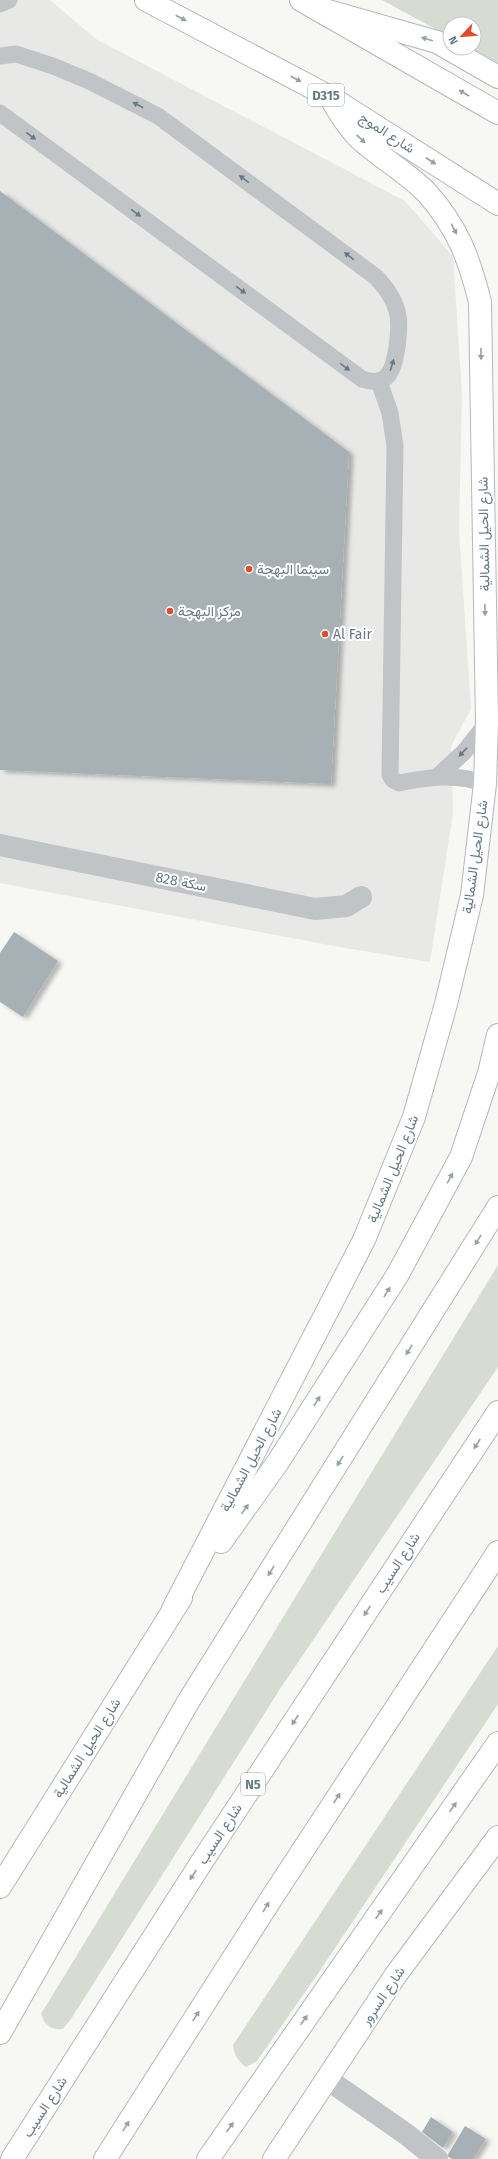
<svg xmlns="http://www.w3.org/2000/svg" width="498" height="2159" viewBox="0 0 498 2159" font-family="'Fira Sans',Vazirmatn,sans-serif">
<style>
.built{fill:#e8e8e7}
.green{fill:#d7dcd3}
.building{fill:#a6b0b5;filter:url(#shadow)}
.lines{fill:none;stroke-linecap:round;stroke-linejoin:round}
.secondary-casing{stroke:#b2b8bc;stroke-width:24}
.primary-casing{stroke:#b3b8bb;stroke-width:24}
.highway-casing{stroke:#b3b7ba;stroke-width:24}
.lane{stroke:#c0c4c7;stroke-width:17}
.street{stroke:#c0c4c7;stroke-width:22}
.secondary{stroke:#fff;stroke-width:22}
.primary{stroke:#fff;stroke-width:22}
.highway{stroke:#fff;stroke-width:22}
.oneway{fill:#94a1a9}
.oneway2{fill:#667984}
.poi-dot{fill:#df4c2c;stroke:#fff;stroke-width:1.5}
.labels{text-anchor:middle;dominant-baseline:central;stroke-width:4;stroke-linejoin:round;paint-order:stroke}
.shield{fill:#fff;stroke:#94a1a9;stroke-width:1}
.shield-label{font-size:13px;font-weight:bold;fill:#667984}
.street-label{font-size:14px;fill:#667984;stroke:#fff}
.poi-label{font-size:14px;fill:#667984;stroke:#fff;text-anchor:start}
</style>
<defs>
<filter id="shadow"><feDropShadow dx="4.5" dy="2.5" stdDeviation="2" flood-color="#0004"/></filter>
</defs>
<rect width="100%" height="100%" fill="#f7f7f4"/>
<polygon class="built" points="0,0 50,0 96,39 405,201 453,256 462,395 459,530 471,709 451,746 453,813 430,962 334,946 0,883"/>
<g class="green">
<polygon points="382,0 498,0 498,64 469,48 474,48 474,24 450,24 450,37"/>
<path d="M498 1265V1367L280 1689 71 2019 63 2029C50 2030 45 2025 41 2014Z"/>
<path d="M498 1646V1704L315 1978 257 2061 246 2067C238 2061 234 2055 233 2045Z"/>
</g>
<g class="building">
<polygon points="0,191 349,452 331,784 0,770"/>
<polygon points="14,932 58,961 23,1017 0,1002 0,953"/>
<polygon points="431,2117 453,2132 443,2148 422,2132"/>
<polygon points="465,2126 486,2139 473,2159 452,2159 447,2156"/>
</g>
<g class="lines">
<g class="secondary-casing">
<g id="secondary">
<polyline points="221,1542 278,1462 398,1274 461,1157 489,1073 498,1035"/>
<path d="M173 1609 364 1240 414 1117 446 1004 472 895 485 784 487 723 480 302C469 258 458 228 427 193 407 172 379 157 358 137 347 125 338 111 330 97"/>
<polyline points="0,1887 181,1598"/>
<polyline points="274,2159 395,1976 498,1837"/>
</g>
</g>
<g class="primary-casing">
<g id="primary">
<polyline points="146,0 330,97 498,204"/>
<polyline points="301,0 498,113"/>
</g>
</g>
<g class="highway-casing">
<g id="highway">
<polyline points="314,7 437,42 498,77"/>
<polyline points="0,2033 188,1702 498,1207"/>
<polyline points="12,2159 203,1860 498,1412"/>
<polyline points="105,2159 271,1899 498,1552"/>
<polyline points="208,2159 498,1743"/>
</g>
</g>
<g class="lane">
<polyline points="0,4 9,0"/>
<path d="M0 56 16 54 53 66 89 81 158 116 376 277C386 288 393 297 397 311 401 325 397 364 388 375 381 384 371 382 362 379L0 113"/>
<path d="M379 381 390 413 395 446 390 775 393 780 399 783C429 777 456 773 485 784"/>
<polyline points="437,777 464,752 487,723"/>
</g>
<g class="street">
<polyline points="0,845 315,909 346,906 361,897"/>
<polyline points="327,2079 406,2134 437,2159"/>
</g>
<use href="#secondary" class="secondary"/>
<use href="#primary" class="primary"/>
<use href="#highway" class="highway"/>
</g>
<defs><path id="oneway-solid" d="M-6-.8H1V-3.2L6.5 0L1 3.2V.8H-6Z"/></defs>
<g class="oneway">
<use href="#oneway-solid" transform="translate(181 18) rotate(28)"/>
<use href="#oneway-solid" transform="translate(427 39) rotate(-164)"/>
<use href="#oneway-solid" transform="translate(296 79) rotate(28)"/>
<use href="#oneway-solid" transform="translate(464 93) rotate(-150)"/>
<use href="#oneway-solid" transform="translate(361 139) rotate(43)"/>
<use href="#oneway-solid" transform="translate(431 161) rotate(33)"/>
<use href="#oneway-solid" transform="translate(454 229) rotate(62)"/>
<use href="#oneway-solid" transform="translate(481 354) rotate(89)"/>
<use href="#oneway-solid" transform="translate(485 610) rotate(89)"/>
<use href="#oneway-solid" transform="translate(450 1178) rotate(-62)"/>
<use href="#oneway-solid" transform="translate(478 1240) rotate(121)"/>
<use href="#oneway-solid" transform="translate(387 1292) rotate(-58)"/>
<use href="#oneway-solid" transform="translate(409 1350) rotate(122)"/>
<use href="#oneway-solid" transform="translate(317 1401) rotate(-58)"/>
<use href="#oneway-solid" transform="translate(477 1444) rotate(123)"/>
<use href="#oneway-solid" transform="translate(340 1461) rotate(122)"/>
<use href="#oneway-solid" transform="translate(245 1509) rotate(-54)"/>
<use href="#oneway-solid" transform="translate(271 1571) rotate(122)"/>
<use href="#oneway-solid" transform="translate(367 1611) rotate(123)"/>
<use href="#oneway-solid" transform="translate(295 1720) rotate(123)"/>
<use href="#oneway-solid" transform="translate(337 1798) rotate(-57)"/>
<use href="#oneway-solid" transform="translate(453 1807) rotate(-55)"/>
<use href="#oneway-solid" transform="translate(193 1875) rotate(123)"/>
<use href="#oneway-solid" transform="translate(266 1907) rotate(-58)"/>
<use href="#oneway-solid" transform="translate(379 1914) rotate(-55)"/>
<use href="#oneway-solid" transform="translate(196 2016) rotate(-58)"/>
<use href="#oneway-solid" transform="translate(304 2020) rotate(-55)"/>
<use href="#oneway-solid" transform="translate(126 2126) rotate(-58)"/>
<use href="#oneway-solid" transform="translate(230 2127) rotate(-55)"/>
</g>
<g class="oneway2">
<use href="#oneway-solid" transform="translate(138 105) rotate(-152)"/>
<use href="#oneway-solid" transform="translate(31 136) rotate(36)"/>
<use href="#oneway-solid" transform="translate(244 179) rotate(-143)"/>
<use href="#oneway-solid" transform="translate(136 213) rotate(36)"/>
<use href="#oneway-solid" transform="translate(349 256) rotate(-143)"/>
<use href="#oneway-solid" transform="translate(241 290) rotate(36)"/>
<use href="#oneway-solid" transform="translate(392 365) rotate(-73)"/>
<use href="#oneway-solid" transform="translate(345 367) rotate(36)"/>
<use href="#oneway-solid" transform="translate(463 752) rotate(133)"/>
</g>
<g class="poi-dot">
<circle cx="249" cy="569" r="4"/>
<circle cx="170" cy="611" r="4"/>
<circle cx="325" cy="634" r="4"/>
</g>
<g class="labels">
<g class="shield">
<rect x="308" y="84" width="36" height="22" rx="3"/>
<rect x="241" y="1773" width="24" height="22" rx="3"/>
</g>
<g class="shield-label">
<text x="326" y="95">D315</text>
<text x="253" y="1784">N5</text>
</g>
<g class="street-label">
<text transform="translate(387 133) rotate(33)">شارع الموج</text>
<text transform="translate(484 534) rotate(-91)">شارع الحيل الشمالية</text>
<text transform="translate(475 857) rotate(-82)">شارع الحيل الشمالية</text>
<text transform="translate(181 882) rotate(11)">سكة 828</text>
<text transform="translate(393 1169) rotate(-68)">شارع الحيل الشمالية</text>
<text transform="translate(251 1460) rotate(-62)">شارع الحيل الشمالية</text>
<text transform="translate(398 1563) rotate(-57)">شارع السيب</text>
<text transform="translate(87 1748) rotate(-58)">شارع الحيل الشمالية</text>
<text transform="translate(220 1834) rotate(-57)">شارع السيب</text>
<text transform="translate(383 1996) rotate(-56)">شارع السرور</text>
<text transform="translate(45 2107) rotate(-57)">شارع السيب</text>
</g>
<g class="poi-label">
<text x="257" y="569">سينما البهجة</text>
<text x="178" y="611">مركز البهجة</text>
<text x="333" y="634">Al Fair</text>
</g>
</g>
<g transform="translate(462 36) rotate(244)"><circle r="19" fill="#ffffff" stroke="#c2c9ce"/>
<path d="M0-3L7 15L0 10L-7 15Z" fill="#df4c2c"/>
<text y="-6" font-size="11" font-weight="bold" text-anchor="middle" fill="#667984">N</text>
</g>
</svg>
